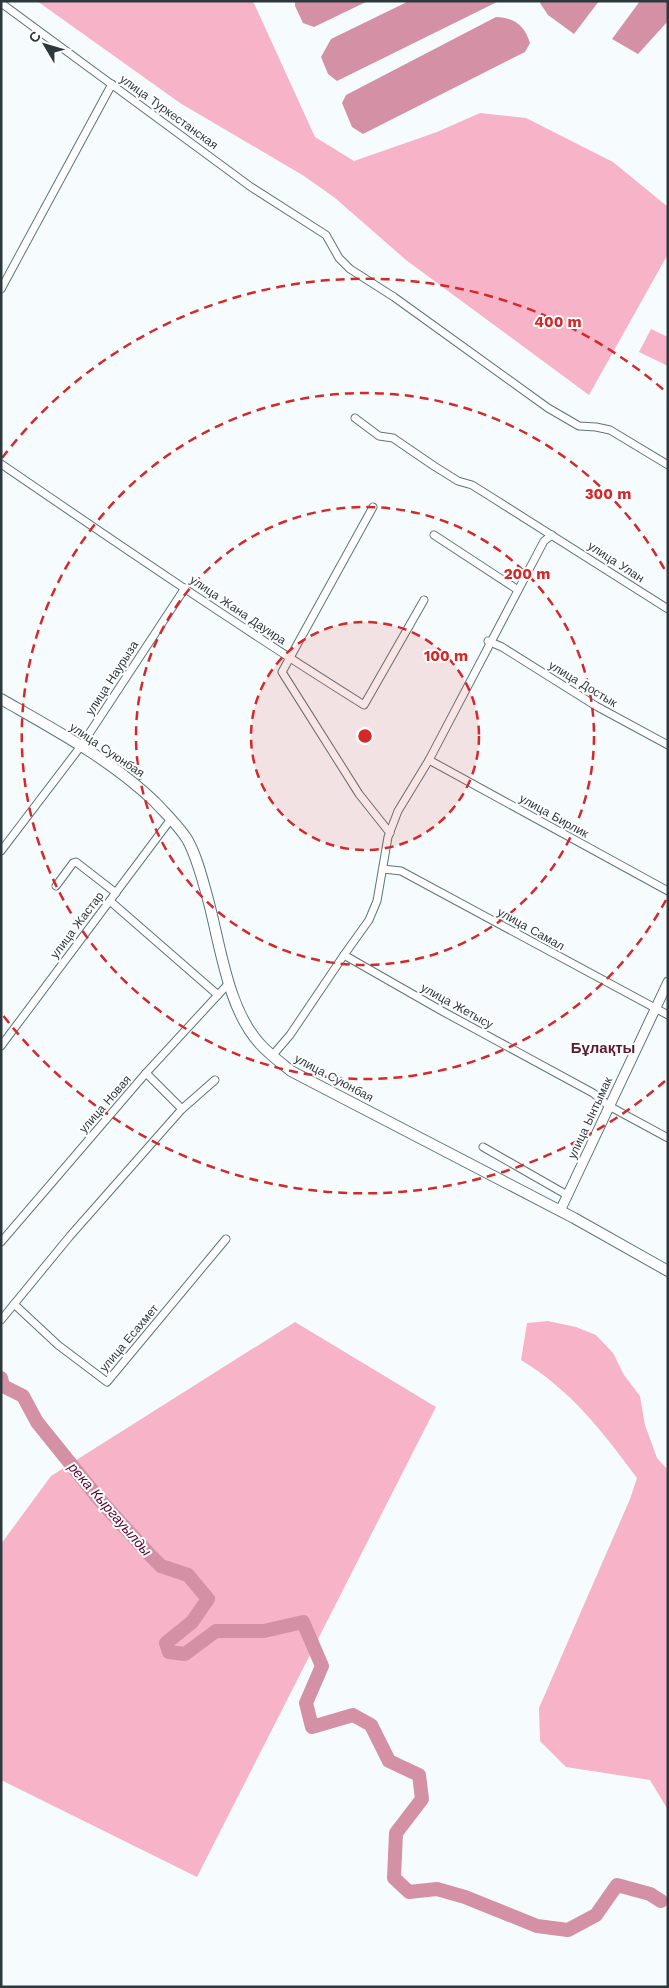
<svg xmlns="http://www.w3.org/2000/svg" width="669" height="1988" viewBox="0 0 669 1988" font-family="'Work Sans',sans-serif">
<style>
.green{fill:#f7b3c7}
.water{fill:#d490a4}
.lines{fill:none;stroke-linecap:round;stroke-linejoin:round}
.river{stroke:#d490a4;stroke-width:14}
.minor-casing{stroke:#5a767d;stroke-width:9}
.tertiary-casing{stroke:#5a767d;stroke-width:11}
.secondary-casing{stroke:#5a767d;stroke-width:12}
.minor{stroke:#fff;stroke-width:7}
.tertiary{stroke:#fff;stroke-width:9}
.secondary{stroke:#fff;stroke-width:10}
.ring{fill:none;stroke:#d62828;stroke-width:2.5;stroke-dasharray:9 6}
.labels{text-anchor:middle;dominant-baseline:central;stroke-width:4;stroke-linejoin:round;paint-order:stroke}
.street-label{font-size:12px;fill:#2d383c;stroke:#fff}
.water-label{font-size:14px;font-style:italic;fill:#58062d;stroke:#fff}
.quarter-label{font-size:15px;font-weight:bold;fill:#5c1a34;stroke:#fff}
.centre{fill:#d62828;stroke:#fff;stroke-width:2.5}
.ring-label{font-size:15px;text-anchor:middle;font-weight:bold;fill:#d62828;stroke:#fff;stroke-width:4;stroke-linejoin:round;paint-order:stroke}
</style>
<rect width="100%" height="100%" fill="#f6fcfd"/>
<g class="green">
<polygon points="37,1 253,1 315,137 354,161 437,132 480,113 526,118 613,162 668,207 668,254 589,395 406,260 335,198 304,176 180,103"/>
<polygon points="651,329 668,337 668,366 639,352"/>
<path d="M548 1321 576 1327 596 1335 613 1353 624 1375 640 1396 645 1425 657 1458 668 1470V1810L650 1780 566 1767 540 1741 539 1708 630 1499 637 1478C602 1431 572 1391 521 1360L527 1323Z"/>
<polygon points="295,1322 436,1407 197,1877 1,1780 1,1544 51,1476"/>
</g>
<g class="water">
<polygon points="295,1 368,1 314,27 303,23 295,6"/>
<polygon points="409,1 499,1 337,81 328,74 321,57 331,39"/>
<polygon points="541,1 599,1 574,34 548,15 540,3"/>
<polygon points="640,1 668,1 668,21 638,54 612,39"/>
<path d="M496 17C515 18 524 25 530 43L525 52 363 134 352 127 342 103 346 95Z"/>
</g>
<g class="lines">
<polyline class="river" points="1,1378 3,1386 23,1396 37,1422 99,1499 148,1553 161,1566 188,1575 208,1599 192,1622 166,1643 169,1652 185,1654 216,1631 264,1631 303,1622 322,1666 306,1703 312,1727 353,1715 371,1725 389,1761 419,1775 422,1799 396,1833 394,1878 409,1892 437,1889 465,1897 537,1926 568,1930 596,1915 617,1885 650,1894 661,1901"/>
<g class="minor-casing">
<g id="minor">
<polyline points="1,3 251,187 326,235 339,258 350,269 394,297 548,408 579,426 596,427 610,430 668,465"/>
<polyline points="1,289 112,84"/>
<polyline points="355,418 379,436 393,438 434,466 458,481 472,485 488,495 668,609"/>
<path d="M1 464C121 546 241 628 364 705L424 600"/>
<polyline points="373,507 282,672 359,794 390,833"/>
<polyline points="434,535 518,590"/>
<polyline points="488,641 502,647 596,706 668,745"/>
<polyline points="429,760 668,891"/>
<polyline points="1,851 81,746 185,588"/>
<polyline points="383,869 401,871 668,1015"/>
<polyline points="56,886 73,863 76,862 116,893"/>
<polyline points="110,901 218,995"/>
<polyline points="344,955 369,920 377,901 388,837 398,811 429,760 544,541 552,535"/>
<polyline points="1,1046 171,819"/>
<polyline points="272,1056 290,1035 344,955 442,1011 593,1093 609,1106 668,1138"/>
<polyline points="146,1073 182,1109"/>
<polyline points="483,1147 567,1195"/>
<polyline points="1,1242 146,1073 229,983"/>
<polyline points="14,1304 58,1345 107,1382 226,1239"/>
<polyline points="1,1320 70,1236 182,1109 215,1080"/>
</g>
</g>
<g class="tertiary-casing">
<polyline id="tertiary" points="560,1211 668,982"/>
</g>
<g class="secondary-casing">
<path id="secondary" d="M1 699C55 730 110 759 155 802 166 814 178 825 187 839 196 855 201 874 206 892 220 940 226 1007 260 1044 269 1054 281 1063 291 1071L574 1218 668 1271"/>
</g>
<use href="#minor" class="minor"/>
<use href="#tertiary" class="tertiary"/>
<use href="#secondary" class="secondary"/>
</g>
<circle cx="365" cy="736" r="114" fill="#d62828" fill-opacity=".12"/>
<g class="ring">
<circle cx="365" cy="736" r="114"/>
<circle cx="365" cy="736" r="229"/>
<path d="M666 900A343 343 0 1 1 666 572"/>
<path d="M665 1081A457 457 0 0 1 2 1014M2 458A457 457 0 0 1 665 391"/>
</g>
<g class="labels">
<g class="street-label">
<text transform="translate(169 112) rotate(36)">улица Туркестанская</text>
<text transform="translate(616 562) rotate(33)">улица Улан</text>
<text transform="translate(238 610) rotate(34)">улица Жана Дауира</text>
<text transform="translate(112 678) rotate(-57)">улица Наурыза</text>
<text transform="translate(583 684) rotate(31)">улица Достык</text>
<text transform="translate(107 750) rotate(34)">улица Суюнбая</text>
<text transform="translate(554 816) rotate(29)">улица Бирлик</text>
<text transform="translate(77 925) rotate(-53)">улица Жастар</text>
<text transform="translate(531 929) rotate(29)">улица Самал</text>
<text transform="translate(457 1006) rotate(29)">улица Жетысу</text>
<text transform="translate(334 1078) rotate(28)">улица Суюнбая</text>
<text transform="translate(105 1104) rotate(-49)">улица Новая</text>
<text transform="translate(590 1118) rotate(-65)">улица Ынтымак</text>
<text transform="translate(129 1338) rotate(-50)">улица Есахмет</text>
</g>
<g class="water-label">
<text transform="translate(110 1509) rotate(49)">река Кыргауылды</text>
</g>
<g class="quarter-label">
<text x="603" y="1048">Бұлақты</text>
</g>
</g>
<circle cx="365" cy="736" r="8" class="centre"/>
<g class="ring-label">
<text x="558" y="327">400 m</text>
<text x="608" y="499">300 m</text>
<text x="527" y="579">200 m</text>
<text x="446" y="661">100 m</text>
</g>
<rect width="669" height="1988" fill="none" stroke="#2d383c" stroke-width="5"/>
<g transform="translate(45 45) rotate(308)" stroke="#ffffff" stroke-width="4" paint-order="stroke">
<path d="M0-4L9 19L0 12L-9 19Z" fill="#2d383c"/>
<text y="-8" font-size="14" font-weight="bold" text-anchor="middle" fill="#2d383c">С</text>
</g>
</svg>
